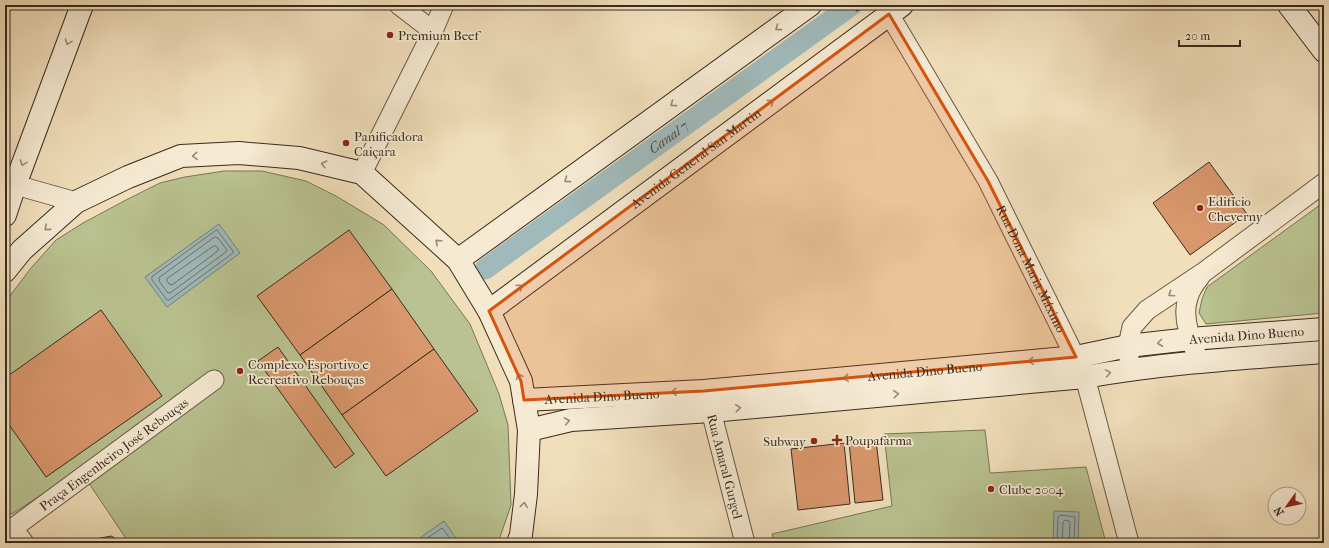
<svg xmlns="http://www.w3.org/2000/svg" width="1329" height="548" viewBox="0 0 1329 548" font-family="'IM FELL French Canon',serif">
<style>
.green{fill:#b9c290;stroke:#787657}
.water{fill:#a0babb;stroke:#76817c}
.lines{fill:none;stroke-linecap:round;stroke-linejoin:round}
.shore{stroke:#6c726c;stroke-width:1}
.canal{stroke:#a0babb;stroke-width:21}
.building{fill:#d9976c;stroke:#372b1e}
.street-casing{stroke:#665845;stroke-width:21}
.secondary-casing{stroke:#372b1e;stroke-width:24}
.path{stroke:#372b1e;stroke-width:2.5;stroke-dasharray:3 2;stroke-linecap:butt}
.street{stroke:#f6ead3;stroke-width:19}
.secondary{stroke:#f6ead3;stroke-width:22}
.oneway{stroke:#968a78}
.marked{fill:#d6540e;fill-opacity:0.2;stroke:#d6540e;stroke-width:3;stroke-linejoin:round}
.poi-dot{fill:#8f2418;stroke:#f6ead3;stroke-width:1.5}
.labels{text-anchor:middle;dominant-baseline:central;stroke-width:3.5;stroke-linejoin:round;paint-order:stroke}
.poi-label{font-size:13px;fill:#372b1e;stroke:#f6ead3;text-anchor:start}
.street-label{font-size:13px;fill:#372b1e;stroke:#f6ead3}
.water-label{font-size:14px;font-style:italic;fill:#514f45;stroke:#f6ead3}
</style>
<rect width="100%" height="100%" fill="#f1dfbb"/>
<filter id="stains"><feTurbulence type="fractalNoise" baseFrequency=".005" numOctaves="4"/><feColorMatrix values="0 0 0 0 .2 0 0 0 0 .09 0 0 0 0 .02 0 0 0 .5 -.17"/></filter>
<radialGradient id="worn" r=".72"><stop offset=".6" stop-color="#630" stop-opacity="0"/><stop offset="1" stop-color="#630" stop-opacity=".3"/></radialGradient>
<g class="green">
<polygon points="224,171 262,171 306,181 336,196 384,225 431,271 470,324 499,394 508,425 511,505 498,543 129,543 80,470 12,514 5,512 5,304 6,301 31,268 56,240 83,223 126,200 160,183 185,177"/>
<polygon points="1324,202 1324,313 1206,324 1199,313 1202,299 1207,287"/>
<polygon points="985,430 990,473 1086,467 1106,543 774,543 772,534 892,506 884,434"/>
</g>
<g class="water">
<polygon points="219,224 240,253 167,307 145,277"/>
<polygon points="1054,511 1079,512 1078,543 1053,543"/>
<polygon points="444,521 459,543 413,543"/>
</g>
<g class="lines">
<g class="shore">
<polygon points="217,230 233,251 233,253 169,300 167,300 152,280 152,277"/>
<polygon points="215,237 218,238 227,250 226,252 170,293 168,293 159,281 159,278"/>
<polygon points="214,246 216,246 218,248 218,251 172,285 169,284 167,281 167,279"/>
<polyline points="420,543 442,528 454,543"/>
<polyline points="1057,543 1058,517 1060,515 1075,517 1074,543"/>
<polyline points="1062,543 1063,522 1065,520 1069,521 1070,522 1069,543"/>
</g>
<path class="canal" id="s1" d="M485 269 852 5"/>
</g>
<g class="building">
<polygon points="1209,162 1247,214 1190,255 1153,203"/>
<polygon points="349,230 392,289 300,355 257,296"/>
<polygon points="392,289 434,349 342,415 300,355"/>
<polygon points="101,310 162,396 46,477 5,419 5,378"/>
<polygon points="278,347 354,454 335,468 258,361"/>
<polygon points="434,349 478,411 386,476 342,415"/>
<polygon points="876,440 883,500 855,503 849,442"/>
<polygon points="844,443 850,504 798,510 791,449"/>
<polygon points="111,536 123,543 93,543 96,539"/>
</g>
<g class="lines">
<g class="street-casing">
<g id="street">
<polyline points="399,5 433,31"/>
<path id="s2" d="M889 14 988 181 1085 377 1129 543"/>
<polyline points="362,173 433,31 444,5"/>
<polyline points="5,182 76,202"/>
<path d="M1199 361C1192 344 1181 317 1188 298 1190 290 1195 283 1200 277"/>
<polyline points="1130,369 1128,346 1132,327 1147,310 1204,272 1324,183"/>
<path id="s3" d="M706 398 711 411 745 543"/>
<polyline points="13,528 24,543"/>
<path id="s4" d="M5 534 214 380"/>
</g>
</g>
<g class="secondary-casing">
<g id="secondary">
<polyline points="1289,5 1324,51"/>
<polyline points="5,215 15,185 82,5"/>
<polyline points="458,260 810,5"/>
<polyline points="5,271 22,250 76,202 128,177 181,156 239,153 299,158 362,173 458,260 489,311 521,381 529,430 526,494 521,535 518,543"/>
<path id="s5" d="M489 311 902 5"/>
<path id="s6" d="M524 400 704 391 1076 357 1128 346 1190 339 1324 329"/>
<path d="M529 430 571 420 711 411 1085 377C1164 363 1244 358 1324 352"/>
</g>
</g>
<polyline class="path" points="853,5 858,11"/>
<use href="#street" class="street"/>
<use href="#secondary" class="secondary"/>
</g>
<defs><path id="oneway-chevron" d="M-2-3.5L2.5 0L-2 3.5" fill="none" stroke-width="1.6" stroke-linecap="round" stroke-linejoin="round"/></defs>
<g class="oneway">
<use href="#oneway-chevron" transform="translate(778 28) rotate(144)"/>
<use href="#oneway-chevron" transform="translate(68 42) rotate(110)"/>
<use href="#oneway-chevron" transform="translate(771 102) rotate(-37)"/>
<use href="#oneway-chevron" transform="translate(673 104) rotate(144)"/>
<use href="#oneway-chevron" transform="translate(195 156) rotate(176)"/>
<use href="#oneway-chevron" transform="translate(23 163) rotate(110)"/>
<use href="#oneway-chevron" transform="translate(324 164) rotate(-166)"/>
<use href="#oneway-chevron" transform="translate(567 180) rotate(144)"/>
<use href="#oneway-chevron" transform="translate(47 228) rotate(139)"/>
<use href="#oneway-chevron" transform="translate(438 242) rotate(-138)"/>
<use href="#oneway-chevron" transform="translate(520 287) rotate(-37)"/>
<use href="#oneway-chevron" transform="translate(1171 294) rotate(146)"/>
<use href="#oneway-chevron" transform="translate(1160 343) rotate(173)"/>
<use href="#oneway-chevron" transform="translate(1031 361) rotate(175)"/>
<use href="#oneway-chevron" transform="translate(1108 373) rotate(-10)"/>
<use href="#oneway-chevron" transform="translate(519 376) rotate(-113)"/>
<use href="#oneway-chevron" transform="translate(846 378) rotate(175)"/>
<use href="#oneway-chevron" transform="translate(674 392) rotate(177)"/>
<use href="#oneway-chevron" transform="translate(896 394) rotate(-5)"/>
<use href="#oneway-chevron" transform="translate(738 408) rotate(-5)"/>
<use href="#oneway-chevron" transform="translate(567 421) rotate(-11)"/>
<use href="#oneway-chevron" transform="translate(524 505) rotate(-83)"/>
</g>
<path class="marked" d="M889 14 988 181 1076 357 704 391 524 400 521 381 489 311Z"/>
<g class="poi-dot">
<circle cx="390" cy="35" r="4"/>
<circle cx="346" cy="143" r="4"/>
<circle cx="1200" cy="208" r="4"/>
<circle cx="240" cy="371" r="4"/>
<path d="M835 434h4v4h4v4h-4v4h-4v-4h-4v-4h4z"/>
<circle cx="814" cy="441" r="4"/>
<circle cx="991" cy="489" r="4"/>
</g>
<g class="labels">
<g class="poi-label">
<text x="398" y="35">Premium Beef</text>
<text x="354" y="136">Panificadora<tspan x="354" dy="15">Caiçara</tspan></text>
<text x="1208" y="201">Edifício<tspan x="1208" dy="15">Cheverny</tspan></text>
<text x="248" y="364">Complexo Esportivo e<tspan x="248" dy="15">Recreativo Rebouças</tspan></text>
<text x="845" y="440">Poupafarma</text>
<text x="806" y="441" text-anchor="end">Subway</text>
<text x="999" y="489">Clube 2004</text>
</g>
<g class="street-label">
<text stroke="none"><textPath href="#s5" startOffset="257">Avenida General San Martin</textPath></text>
<text stroke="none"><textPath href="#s2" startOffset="292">Rua Dona Maria Máximo</textPath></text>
<text stroke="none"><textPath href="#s6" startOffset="726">Avenida Dino Bueno</textPath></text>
<text stroke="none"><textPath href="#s6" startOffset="402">Avenida Dino Bueno</textPath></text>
<text stroke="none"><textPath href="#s6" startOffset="78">Avenida Dino Bueno</textPath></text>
<text stroke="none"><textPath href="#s4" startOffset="135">Praça Engenheiro José Rebouças</textPath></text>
<text stroke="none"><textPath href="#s3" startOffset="71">Rua Amaral Gurgel</textPath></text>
</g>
<g class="water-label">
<text stroke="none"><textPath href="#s1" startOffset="226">Canal 7</textPath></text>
</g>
</g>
<rect width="1329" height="548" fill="none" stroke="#f1dfbb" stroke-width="20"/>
<rect x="6" y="6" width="1317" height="536" fill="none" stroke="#372b1e" stroke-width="2"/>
<rect x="10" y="10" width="1309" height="528" fill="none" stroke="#372b1e"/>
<g transform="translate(1287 506) rotate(237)"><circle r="19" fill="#f6ead3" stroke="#aa9e8b"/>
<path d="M0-3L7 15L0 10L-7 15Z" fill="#8f2418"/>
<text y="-6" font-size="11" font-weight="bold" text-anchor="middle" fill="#372b1e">N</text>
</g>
<path d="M1179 40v6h61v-6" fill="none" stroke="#372b1e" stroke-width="2"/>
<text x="1185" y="40" font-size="12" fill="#372b1e" stroke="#f6ead3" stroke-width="3" paint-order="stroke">20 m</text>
<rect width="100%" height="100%" filter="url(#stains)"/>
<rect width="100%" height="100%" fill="url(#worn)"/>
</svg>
